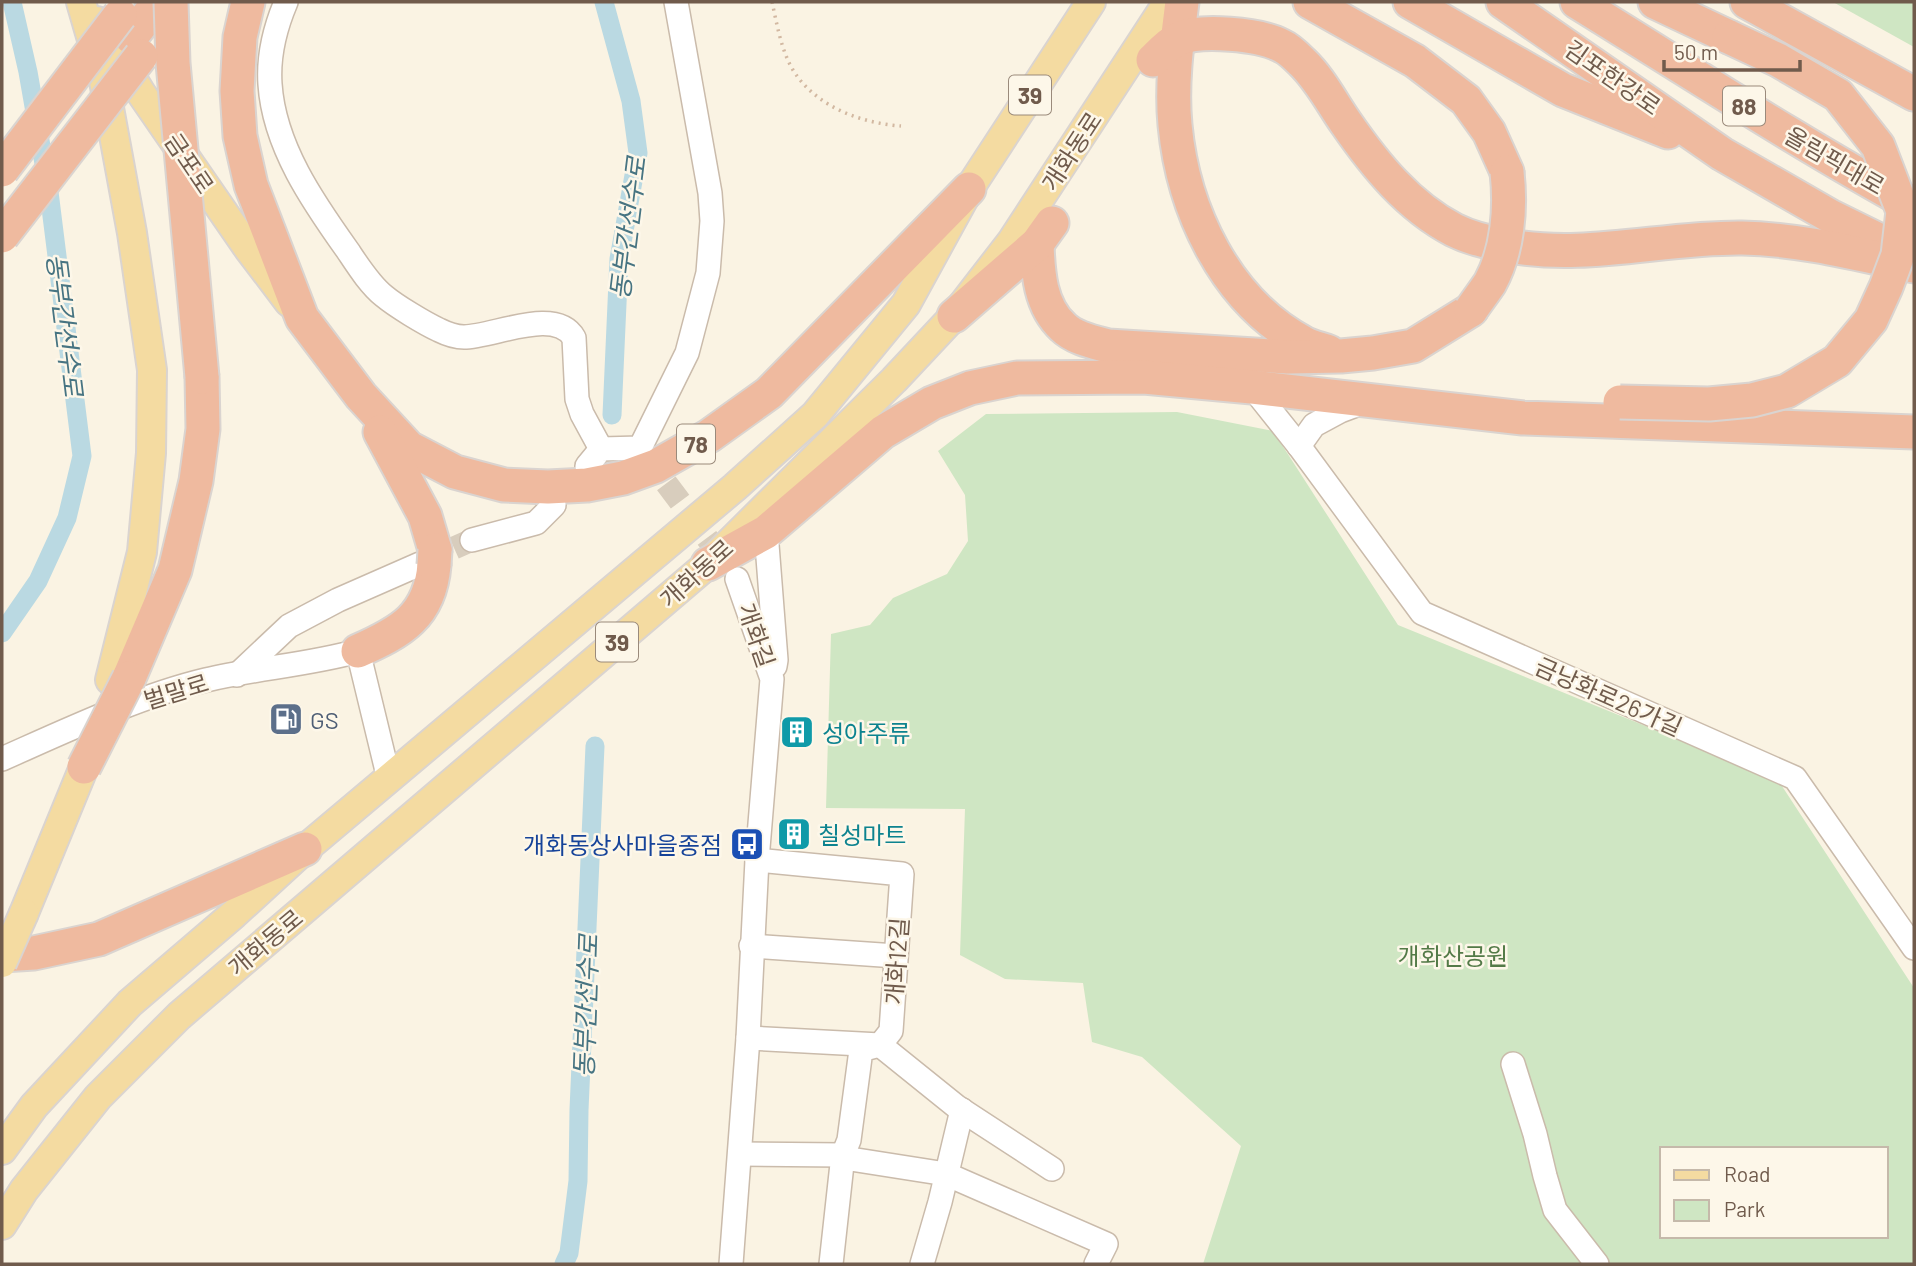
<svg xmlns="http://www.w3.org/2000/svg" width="1916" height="1266" viewBox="0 0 1916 1266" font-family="Barlow,'Noto Sans KR',sans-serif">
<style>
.green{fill:#cfe6c3;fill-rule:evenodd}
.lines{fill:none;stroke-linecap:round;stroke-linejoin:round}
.canal{stroke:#bad9e2;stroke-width:19}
.minor-tunnel{stroke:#d8cdbd;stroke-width:23;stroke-dasharray:23 11;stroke-linecap:butt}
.minor-casing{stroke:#cabbab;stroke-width:26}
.major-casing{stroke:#dad4d0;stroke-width:32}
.highway-casing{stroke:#dad4d0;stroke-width:37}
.path{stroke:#d2b8a1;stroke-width:3.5;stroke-dasharray:2 5;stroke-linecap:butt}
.minor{stroke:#fff;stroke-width:23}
.major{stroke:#f4dba1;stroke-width:28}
.highway{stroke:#efba9f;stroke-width:33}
.major-bridge-casing{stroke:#dad4d0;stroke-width:32;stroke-linecap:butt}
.highway-bridge-casing{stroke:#dad4d0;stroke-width:37;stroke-linecap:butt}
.major-bridge{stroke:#f4dba1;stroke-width:28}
.highway-bridge{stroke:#efba9f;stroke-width:33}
.labels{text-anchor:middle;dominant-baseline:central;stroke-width:5;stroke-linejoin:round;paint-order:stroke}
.shield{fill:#fdf7e9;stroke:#9a8a7b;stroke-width:2}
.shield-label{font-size:23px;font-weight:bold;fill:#705b4c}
.street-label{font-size:24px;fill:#705b4c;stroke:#fdf7e9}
.service-label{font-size:24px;fill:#4e5e75;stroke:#fdf7e9;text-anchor:start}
.culture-label{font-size:24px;fill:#0d838f;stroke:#fdf7e9;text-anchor:start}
.transit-label{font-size:24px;fill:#164399;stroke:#fdf7e9;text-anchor:end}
.park-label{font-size:24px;fill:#537a47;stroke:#fdf7e9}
.water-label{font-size:26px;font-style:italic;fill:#477482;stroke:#fdf7e9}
</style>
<rect width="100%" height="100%" fill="#faf3e3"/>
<g class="green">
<polygon points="1833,2 1914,2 1914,47"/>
<path d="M1177 412 1273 431 1398 625 1778 780 1914 988V1264H1203L1241 1146 1142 1057 1092 1042 1083 983 1005 979 960 955 965 809 826 808 831 634 870 625 893 598 947 574 968 541 965 495 938 451 986 414ZM1662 1149H1886V1236H1662Z"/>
</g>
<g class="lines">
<g class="canal">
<polyline points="604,2 631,101 638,153 619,259 612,415"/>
<polyline points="2,633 38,581 67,518 82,456 49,192 28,72 12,2"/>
<polyline points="564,1264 569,1253 578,1181 579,1110 595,746"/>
</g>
<g class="minor-tunnel">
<polyline points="646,456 728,566"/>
<polyline points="423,562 472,540"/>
</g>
<g class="minor-casing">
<g id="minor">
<path d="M286 2C275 28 268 55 270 84 274 146 313 202 348 251 358 266 370 285 384 296 396 306 424 323 439 330 447 334 455 337 464 337 493 337 556 306 574 338L577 399 582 414 601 449"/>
<polyline points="1252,387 1299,446 1422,613 1795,778 1914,948"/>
<polyline points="1299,446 1314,425 1340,411 1364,402"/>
<polyline points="587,466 601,449 640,448 687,353 708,273 712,221 710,193 676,2"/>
<polyline points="766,532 776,660 775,666"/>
<polyline points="472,540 536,523 554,505"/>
<polyline points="237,675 289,626 338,600 420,564"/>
<path d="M2 759C65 731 139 696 206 680 256 668 308 665 358 651L389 779"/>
<polyline points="757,860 902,874 891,1031 880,1045 861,1050 849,1140 843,1155 831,1264"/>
<polyline points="751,946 896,956"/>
<polyline points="748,1038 880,1045 957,1107 1052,1169"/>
<polyline points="1513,1064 1535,1134 1545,1176 1555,1210 1597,1264"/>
<polyline points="740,1154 843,1155 844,1158 946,1174 1106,1244 1096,1264"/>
<polyline points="731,1264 748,1038 757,860 772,679 737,579"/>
<polyline points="922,1264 940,1202 962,1110"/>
</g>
</g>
<g class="major-casing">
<g id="major">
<polyline points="81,2 104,81 132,233 152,370 151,453 142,552 110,680"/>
<polyline points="97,21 141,93 248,248 289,302"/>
<polyline points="24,913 84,767"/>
<polyline points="2,1150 34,1106 130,1003 234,914 305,849 735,487 815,415 906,304 969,189 1091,2"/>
<polyline points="2,1225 24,1190 98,1097 179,1016 708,564 894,380 954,316 1012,241 1168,2"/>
</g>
</g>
<g class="highway-casing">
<g id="highway">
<polyline points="248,2 240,37 237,91 240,136 251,185 302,318 361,396 409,448 455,472 504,485 548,487 587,485 623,478 656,466 709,436 769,393 969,189"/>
<path d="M1182 2C1177 42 1171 84 1175 125 1183 210 1225 301 1304 343 1311 347 1321 349 1329 352"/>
<polyline points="1310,2 1415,61 1466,100 1489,132 1507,172"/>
<polyline points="1410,2 1563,90 1668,132"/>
<polyline points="1503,2 1722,154 1830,216 1901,251"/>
<path d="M1577 2C1689 71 1799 143 1914 206"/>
<polyline points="1655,2 1729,37"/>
<polyline points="1747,2 1914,94"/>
<polyline points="131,37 159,2"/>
<path d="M1153 60C1160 53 1169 43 1178 39 1200 29 1260 34 1282 46 1289 49 1297 57 1302 62 1320 79 1332 103 1346 123 1375 165 1408 206 1454 230 1470 238 1486 242 1504 245 1584 261 1662 237 1742 238 1800 239 1858 254 1914 266"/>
<path d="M1037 244C1038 273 1040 306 1063 327 1074 338 1093 342 1108 346L1288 357 1341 356 1373 353 1413 346 1471 310"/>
<polyline points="954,316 1037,244 1052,223"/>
<polyline points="380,432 425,516 435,550"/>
<polyline points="708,564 766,532 883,432 932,403 970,388 1017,378 1144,377 1252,387 1523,418 1914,432"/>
<path d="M358 651C401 632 430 616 434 565"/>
<polyline points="129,678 175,570 196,481 203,429 202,377"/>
<polyline points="2,955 34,953 99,939 305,849"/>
</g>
</g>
<path class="path" d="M772 2C777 24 781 50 793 70 815 106 860 123 901 126"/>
<use href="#minor" class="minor"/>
<use href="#major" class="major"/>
<use href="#highway" class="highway"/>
<g class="major-bridge-casing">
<polyline id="major-bridge" points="2,963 24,913"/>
</g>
<g class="highway-bridge-casing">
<g id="highway-bridge">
<polyline points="171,2 173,63 202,377"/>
<polyline points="2,170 120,15"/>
<polyline points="2,236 141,56"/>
<path d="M1471 310C1477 301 1484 292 1490 283 1508 250 1511 208 1507 172"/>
<polyline points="1620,402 1709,404 1752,400 1787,391 1837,361 1871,320 1886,287 1898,255 1903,211 1878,146 1838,95 1778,60 1729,37"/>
<polyline points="434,565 435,550"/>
<polyline points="84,767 129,678"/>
</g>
</g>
<use href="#major-bridge" class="major-bridge"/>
<use href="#highway-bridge" class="highway-bridge"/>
</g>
<defs>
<g id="fuel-square" transform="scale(1.75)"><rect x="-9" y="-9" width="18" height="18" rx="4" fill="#5c6f8a" stroke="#fdf7e9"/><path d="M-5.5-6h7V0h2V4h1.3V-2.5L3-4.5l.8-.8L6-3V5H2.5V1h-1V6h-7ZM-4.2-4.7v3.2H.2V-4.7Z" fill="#fff"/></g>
<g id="building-square" transform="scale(1.75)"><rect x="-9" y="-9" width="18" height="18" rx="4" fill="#0f9aa8" stroke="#fdf7e9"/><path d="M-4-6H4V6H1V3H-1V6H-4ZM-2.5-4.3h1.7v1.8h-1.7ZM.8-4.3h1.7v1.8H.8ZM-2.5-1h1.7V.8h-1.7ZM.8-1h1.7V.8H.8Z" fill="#fff"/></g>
<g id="bus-square" transform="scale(1.75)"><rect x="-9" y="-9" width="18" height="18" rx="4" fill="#1a4fb4" stroke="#fdf7e9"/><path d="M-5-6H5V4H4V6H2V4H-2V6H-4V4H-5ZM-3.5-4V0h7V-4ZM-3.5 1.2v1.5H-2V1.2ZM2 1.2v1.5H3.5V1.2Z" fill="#fff"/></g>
</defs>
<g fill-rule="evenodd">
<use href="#fuel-square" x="286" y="719"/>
<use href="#building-square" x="797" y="732"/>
<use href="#building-square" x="794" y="834"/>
<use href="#bus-square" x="747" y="844"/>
</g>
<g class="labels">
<g class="shield">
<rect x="1009" y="75.5" width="42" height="39" rx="5"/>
<rect x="1723" y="86.5" width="42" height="39" rx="5"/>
<rect x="677" y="424.5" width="38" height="39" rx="5"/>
<rect x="596" y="622.5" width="42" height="39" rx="5"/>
</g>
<g class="shield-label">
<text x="1030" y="95">39</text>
<text x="1744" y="106">88</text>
<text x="696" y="444">78</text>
<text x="617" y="642">39</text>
</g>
<g class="street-label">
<text transform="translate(1613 77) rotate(35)">김포한강로</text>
<text transform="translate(1071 151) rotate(-57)">개화동로</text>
<text transform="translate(1835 160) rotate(30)">올림픽대로</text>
<text transform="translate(190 163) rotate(56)">금포로</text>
<text transform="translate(696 573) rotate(-42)">개화동로</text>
<text transform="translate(757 635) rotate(71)">개화길</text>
<text transform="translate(176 691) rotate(-17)">벌말로</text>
<text transform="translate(1609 696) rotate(24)">금낭화로26가길</text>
<text transform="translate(265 942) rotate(-40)">개화동로</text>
<text transform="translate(896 961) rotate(-86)">개화12길</text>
</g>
<g class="service-label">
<text x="310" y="719">GS</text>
</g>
<g class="culture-label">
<text x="822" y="732">성아주류</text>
<text x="818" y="834">칠성마트</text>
</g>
<g class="transit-label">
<text x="722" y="844">개화동상사마을종점</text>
</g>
<g class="park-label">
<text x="1453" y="955">개화산공원</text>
</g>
<g class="water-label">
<text transform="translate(627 228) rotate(-83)">동부간선수로</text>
<text transform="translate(66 325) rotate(83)">동부간선수로</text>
<text transform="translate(585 1006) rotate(-88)">동부간선수로</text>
</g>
</g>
<rect width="1916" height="1266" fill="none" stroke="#705b4c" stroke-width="7"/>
<rect x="1660" y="1147" width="228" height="91" fill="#fdf7e9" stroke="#c5b9aa" stroke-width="2"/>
<rect x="1674" y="1170" width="35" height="10" fill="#f4dba1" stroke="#c5b9aa" stroke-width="2"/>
<text x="1724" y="1182" font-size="21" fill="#705b4c">Road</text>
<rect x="1674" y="1200" width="35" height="21" fill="#cfe6c3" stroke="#c5b9aa" stroke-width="2"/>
<text x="1724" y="1217" font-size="21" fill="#705b4c">Park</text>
<path d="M1664 60v10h136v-10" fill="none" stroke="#705b4c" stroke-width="3.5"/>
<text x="1674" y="60" font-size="21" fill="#705b4c" stroke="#fdf7e9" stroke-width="5" paint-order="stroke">50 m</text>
</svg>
